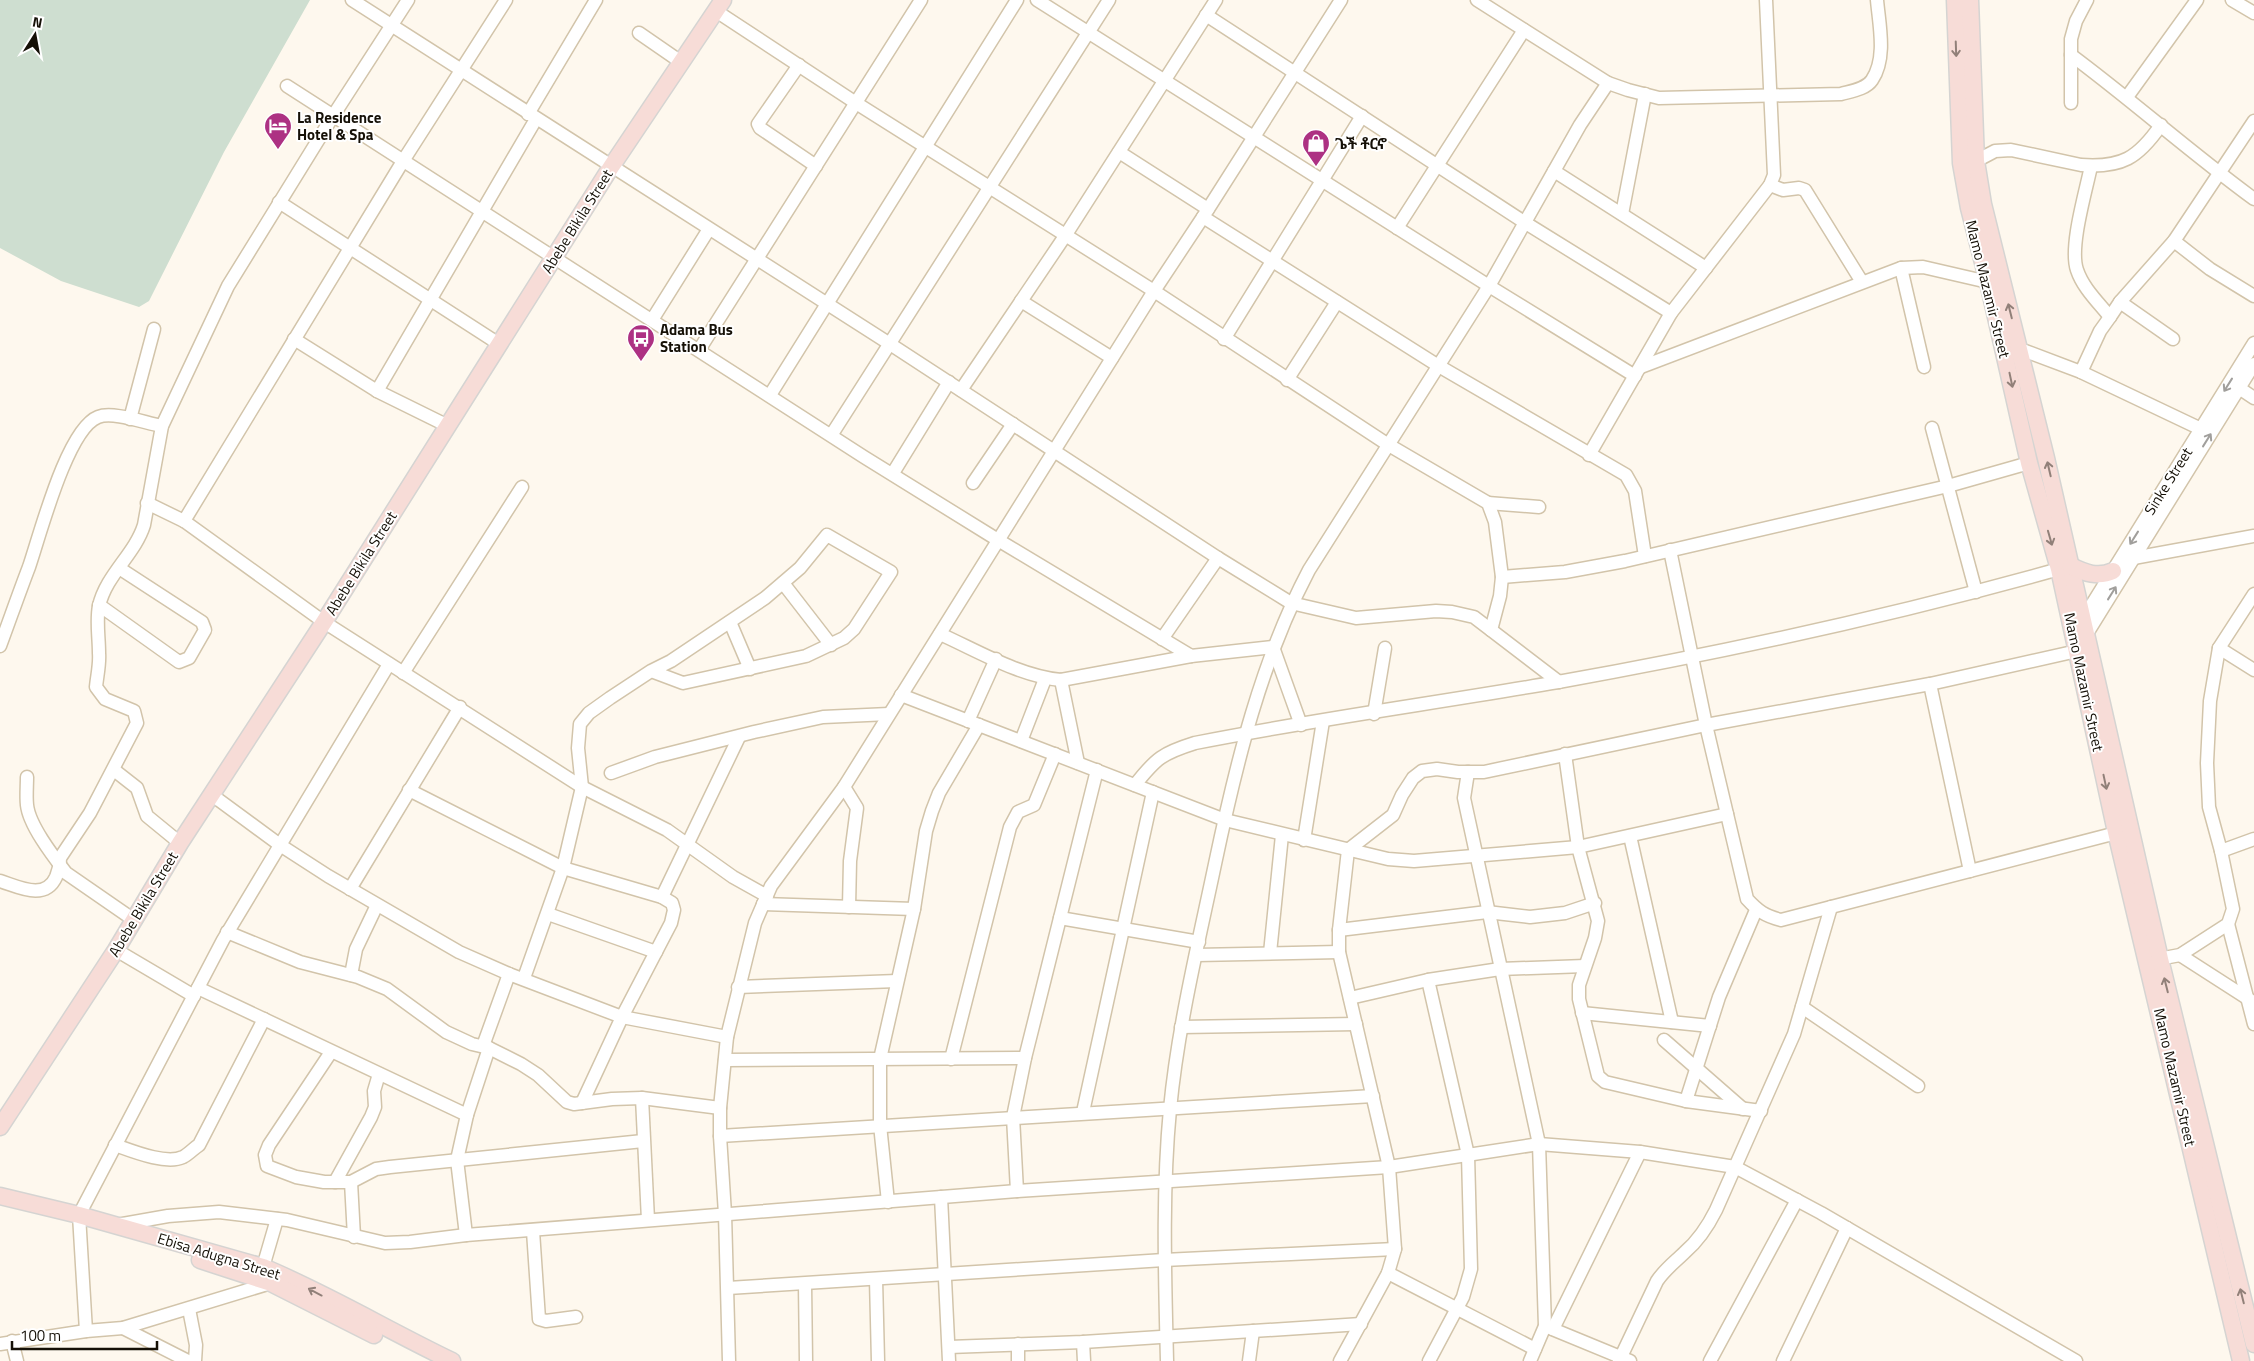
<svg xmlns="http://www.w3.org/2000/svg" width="2254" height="1361" viewBox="0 0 2254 1361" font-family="'Titillium Web','Noto Sans Ethiopic',sans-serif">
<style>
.green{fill:#ceded0}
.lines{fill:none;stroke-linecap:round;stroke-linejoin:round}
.minor-casing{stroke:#d2c4aa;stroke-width:15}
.major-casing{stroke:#d5d4d2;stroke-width:19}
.minor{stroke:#fff;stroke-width:12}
.major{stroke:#f7dcd7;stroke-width:16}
.oneway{stroke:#918079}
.oneway2{stroke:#a19f9c}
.labels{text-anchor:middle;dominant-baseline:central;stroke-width:4;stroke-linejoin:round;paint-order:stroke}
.poi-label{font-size:15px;font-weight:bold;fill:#151007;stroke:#fff;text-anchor:start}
.street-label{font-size:15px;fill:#151007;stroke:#fff}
</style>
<rect width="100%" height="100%" fill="#fef8ee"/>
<polygon class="green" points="0,0 310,0 224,152 149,301 139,307 61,281 0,248"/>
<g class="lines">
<g class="minor-casing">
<g id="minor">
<polyline points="352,0 890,344 1218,558 1291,603 1356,618 1436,611 1452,612 1474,617 1559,682"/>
<polyline points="1037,0 1489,286 1635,376"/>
<path d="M1477 0 1608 83 1628 90 1659 98 1841 94C1852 91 1866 89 1872 80 1887 58 1879 24 1877 0"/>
<polyline points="2232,0 2254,13"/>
<polyline points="716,11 856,103 1154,291 1387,444 1488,503 1495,522 1502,577 1500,596 1491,630"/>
<polyline points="1206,15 1524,222 1671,313"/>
<polyline points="639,33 681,62"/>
<path d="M2071 55C2133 101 2191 153 2254 199"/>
<polyline points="799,65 758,124 760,128 816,166"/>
<polyline points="287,86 864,457 998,540 1191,656 1273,647 1301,725"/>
<polyline points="2127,97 2197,0"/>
<polyline points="2071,103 2071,39 2076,21 2087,0"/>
<polyline points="528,114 596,0"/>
<polyline points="1119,152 1208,209"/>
<path d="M1976 161 1995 151 2011 150 2081 165C2122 168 2138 158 2161 125"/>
<path d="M2091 166C2086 191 2069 247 2077 270 2083 288 2098 302 2110 317"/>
<polyline points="1554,171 1706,268"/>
<polyline points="1770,185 1783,190 1799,188 1805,190 1862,282"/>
<polyline points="279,202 499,344"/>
<polyline points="1622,214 1645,94"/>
<polyline points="1203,217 1437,365 1626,475 1635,491 1645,556"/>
<polyline points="1397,228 1524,30"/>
<polyline points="2174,241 2210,269 2254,296"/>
<polyline points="1901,268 1924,367"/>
<polyline points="1021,301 1112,358"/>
<polyline points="2120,302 2173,339"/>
<polyline points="652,320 709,229"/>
<polyline points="294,339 377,391 448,426"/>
<polyline points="1224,339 1362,116"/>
<polyline points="2020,349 2081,372 2201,429"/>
<polyline points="699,350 921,0"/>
<polyline points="1641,367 1901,268 1923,267 1988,282 1995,280"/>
<polyline points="2081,372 2100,331 2110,317 2120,302 2174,241 2254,121"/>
<polyline points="1287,380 1337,302"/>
<polyline points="2239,388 2254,398"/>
<polyline points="961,390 1065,236 1216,0"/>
<polyline points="377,391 536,119"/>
<polyline points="770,395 1017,0"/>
<polyline points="130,419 154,329"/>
<polyline points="1932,428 1976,592"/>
<polyline points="832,434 1109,0"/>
<polyline points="1589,455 1671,313 1770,185 1774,175 1766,0"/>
<polyline points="893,473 949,382"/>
<polyline points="973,483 1013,424"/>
<polyline points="147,503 184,521 324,622 582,787 667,830 733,877 767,896"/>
<polyline points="1488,503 1539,507"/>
<polyline points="184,521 403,161 506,0"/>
<path d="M1670 550 1706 725 1747 899C1758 911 1765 916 1781 920L2124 831"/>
<polyline points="2128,559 2254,536"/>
<polyline points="1502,577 1565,572 1625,561 1948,486 2029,463"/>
<polyline points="783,583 831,645"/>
<polyline points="99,605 179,662 189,658 205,630 202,622 119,568"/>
<polyline points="2078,621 2083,619 2254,343"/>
<polyline points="730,622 750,669"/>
<path d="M940 634C978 651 1019 676 1061 680L1191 656"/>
<polyline points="2082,636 2086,635 2254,364"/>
<polyline points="1162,639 1218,558"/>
<path d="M0 646C10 619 19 593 29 567 40 535 67 429 98 417 113 411 145 423 162 426"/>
<polyline points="2219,648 2254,670"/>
<polyline points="403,673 522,487"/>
<polyline points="1061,680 1078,763"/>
<polyline points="1930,684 1970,871"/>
<polyline points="901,695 1225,820 1388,859 1414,861 1578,847 1727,814"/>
<polyline points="1374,714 1385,648"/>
<polyline points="968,721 996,659"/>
<polyline points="1021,741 1045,679"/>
<polyline points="1565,754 1578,847 1598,921 1595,938 1579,985 1579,999 1598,1076 1605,1082 1686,1101 1761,1111"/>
<polyline points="114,770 137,788 147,816 180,843"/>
<polyline points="1468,772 1464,798 1539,1144 1545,1326 1530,1361"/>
<polyline points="611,773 655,757 754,732 823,717 889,714"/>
<path d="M27 777C27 786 26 796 27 805 29 825 53 856 66 873L134 920"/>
<path d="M1135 785C1156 758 1163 753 1195 743 1316 719 1437 703 1558 682 1726 652 1895 615 2059 569"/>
<polyline points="844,787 857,808 850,861 849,907"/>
<polyline points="409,790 563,868 662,897 672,903 674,910 671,923 622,1017 582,1103"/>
<polyline points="212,795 280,845 328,876 459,952 509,974 622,1017 727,1037"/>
<polyline points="1630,836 1672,1022"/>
<polyline points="1304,840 1323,721"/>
<polyline points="2221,851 2254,839"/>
<path d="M0 881C19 887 45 901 56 877 59 870 60 865 60 858L90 813 137 723 134 711 105 699 96 687C97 676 100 664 99 653 99 637 96 621 99 606 106 575 135 554 144 525L162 426 228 286 333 116 408 0"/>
<polyline points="350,889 460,707"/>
<polyline points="662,897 739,737"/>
<polyline points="763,904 914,909"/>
<polyline points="548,914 656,952"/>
<polyline points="1060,918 1199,942"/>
<polyline points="2228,924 2254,1024"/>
<polyline points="1339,930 1487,912 1530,917 1565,913 1595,903"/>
<polyline points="227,932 300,962 358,977 387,989 446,1032 472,1044 489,1048 521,1064 538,1075 567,1102 574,1104 612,1099 642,1098 720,1108"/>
<polyline points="116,950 194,996"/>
<polyline points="1270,953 1282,835"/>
<polyline points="1196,955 1339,952"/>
<polyline points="2180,955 2250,1000"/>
<polyline points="2153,960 2180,955 2228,924 2233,909 2221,851 2209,807 2207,763 2210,701 2219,648 2254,594"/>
<polyline points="351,975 356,949 377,905"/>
<polyline points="524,978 563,868 582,787 578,748 580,724 589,713 610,698 651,671 671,661 765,598 800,568 827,535 891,572 854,629 844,638 806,656 683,683 651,671"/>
<polyline points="1428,980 1468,1155 1471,1269 1463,1297 1429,1361"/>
<polyline points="738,987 897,981"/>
<polyline points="198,988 467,1115"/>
<polyline points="1350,998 1428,980 1500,969 1585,966"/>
<polyline points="1802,1007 1918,1086"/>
<polyline points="1582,1013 1710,1026"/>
<polyline points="1181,1027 1356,1024"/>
<polyline points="1664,1040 1743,1109"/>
<polyline points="483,1046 509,974"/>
<polyline points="331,1052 269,1145 265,1155 267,1166 296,1177 324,1182 351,1182 376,1169 390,1167 643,1141"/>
<polyline points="951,1059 1010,827 1018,812 1034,805 1055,754"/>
<polyline points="725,1060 1025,1058"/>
<polyline points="642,1098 648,1220"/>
<polyline points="1686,1101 1719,997 1756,910"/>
<polyline points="1083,1112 1153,792"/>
<polyline points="720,1136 1373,1096"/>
<path d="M115 1145C132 1151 166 1165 183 1157 189 1154 194 1148 199 1145L264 1019"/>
<polyline points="335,1182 371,1117 375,1107 374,1091 379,1074"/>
<polyline points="351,1182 354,1237"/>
<polyline points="1017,1191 1013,1117 1025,1058 1097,770"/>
<polyline points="941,1197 949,1361"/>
<polyline points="888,1202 880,1125 880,1059 914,909 926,831 932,811 939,793 979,725"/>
<polyline points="117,1225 168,1216 219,1212 287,1220 385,1243 410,1242 466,1235 1017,1191 1389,1167 1539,1144 1640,1152 1735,1167 1821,1213 2076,1361"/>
<polyline points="533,1231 539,1319 546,1321 576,1317"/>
<polyline points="466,1235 457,1160 467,1115 489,1048"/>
<polyline points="263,1267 277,1219"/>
<polyline points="1388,1273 1535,1349"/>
<polyline points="876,1279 878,1361"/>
<polyline points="805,1284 806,1361"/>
<polyline points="728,1288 1164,1260 1395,1249"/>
<polyline points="189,1309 196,1345 195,1361"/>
<polyline points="1545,1326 1630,1361"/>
<polyline points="123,1328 188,1361"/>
<polyline points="1553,1329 1640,1152"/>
<polyline points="86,1331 79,1215 223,940 389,664"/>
<polyline points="12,1341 17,1361"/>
<polyline points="1083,1342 1084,1361"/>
<polyline points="0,1344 86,1331 123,1328 274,1282"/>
<polyline points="1018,1344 1018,1361"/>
<polyline points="949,1347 1083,1342 1361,1324"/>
<polyline points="729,1361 725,1214 720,1136 720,1108 727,1037 755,923 771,886 844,787 1154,291 1203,217 1341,0"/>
<path d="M1167 1361C1165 1277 1162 1193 1170 1109 1178 1026 1198 945 1215 864 1236 764 1261 661 1309 570L1489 286 1580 125 1608 83"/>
<polyline points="1249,1361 1253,1331"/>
<polyline points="1340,1361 1388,1273 1395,1249 1389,1167 1339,952 1339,930 1348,850 1393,815 1402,795 1413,778 1422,771 1437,769 1458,772 1484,772 1706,725 1930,684 2077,651"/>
<path d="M1619 1361 1657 1281C1665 1269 1675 1262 1685 1252 1699 1240 1708 1226 1716 1210L1794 1034 1831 907"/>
<polyline points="1710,1361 1797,1200"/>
<polyline points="1783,1361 1847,1228"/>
</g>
</g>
<g class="major-casing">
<g id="major">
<polyline points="1955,0 1961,163 1969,208 1988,282 2029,463 2059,569 2116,832 2241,1361"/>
<polyline points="1970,0 1976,161 1983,204 2046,458 2160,959 2254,1344"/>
<path d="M2071 566C2085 573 2098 578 2113 571"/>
<polyline points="0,1127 116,950 180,843 324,622 611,167 723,0"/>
<path d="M0 1196 79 1215 263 1267C328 1294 389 1331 452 1361"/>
<polyline points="200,1260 271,1283 374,1335"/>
</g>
</g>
<use href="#minor" class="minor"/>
<use href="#major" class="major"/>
</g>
<defs><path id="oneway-shaft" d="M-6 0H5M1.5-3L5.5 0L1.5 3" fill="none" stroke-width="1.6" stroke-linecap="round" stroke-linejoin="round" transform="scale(1.25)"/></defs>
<g class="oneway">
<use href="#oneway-shaft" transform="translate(1956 49) rotate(88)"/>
<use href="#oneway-shaft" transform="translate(2010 311) rotate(-104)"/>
<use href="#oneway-shaft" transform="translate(2011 380) rotate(78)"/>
<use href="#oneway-shaft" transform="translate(2049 469) rotate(-103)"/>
<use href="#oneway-shaft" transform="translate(2050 538) rotate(74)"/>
<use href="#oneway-shaft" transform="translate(2105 782) rotate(78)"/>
<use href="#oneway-shaft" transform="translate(2166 985) rotate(-104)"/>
<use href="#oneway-shaft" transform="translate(315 1292) rotate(-152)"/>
<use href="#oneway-shaft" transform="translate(2242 1296) rotate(-104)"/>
</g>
<g class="oneway2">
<use href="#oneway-shaft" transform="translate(2228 385) rotate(122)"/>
<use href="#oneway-shaft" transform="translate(2207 440) rotate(-58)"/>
<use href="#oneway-shaft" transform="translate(2134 538) rotate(122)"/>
<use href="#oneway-shaft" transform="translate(2112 593) rotate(-58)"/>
</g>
<defs>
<g id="hotel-pin" transform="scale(1.4375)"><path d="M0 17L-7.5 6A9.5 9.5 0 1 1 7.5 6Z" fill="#ad3183" stroke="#fff"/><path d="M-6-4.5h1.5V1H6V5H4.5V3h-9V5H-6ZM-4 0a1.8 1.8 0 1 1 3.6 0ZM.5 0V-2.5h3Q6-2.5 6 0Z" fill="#fff"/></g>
<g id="shop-pin" transform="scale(1.4375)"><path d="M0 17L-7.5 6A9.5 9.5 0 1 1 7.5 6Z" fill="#ad3183" stroke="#fff"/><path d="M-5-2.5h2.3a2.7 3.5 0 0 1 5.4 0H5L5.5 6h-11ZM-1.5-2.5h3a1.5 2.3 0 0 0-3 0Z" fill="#fff"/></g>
<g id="bus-pin" transform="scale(1.4375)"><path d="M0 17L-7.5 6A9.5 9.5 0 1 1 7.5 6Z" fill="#ad3183" stroke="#fff"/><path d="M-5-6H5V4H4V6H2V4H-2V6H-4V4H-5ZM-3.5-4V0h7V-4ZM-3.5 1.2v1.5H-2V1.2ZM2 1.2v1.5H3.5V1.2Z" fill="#fff"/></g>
</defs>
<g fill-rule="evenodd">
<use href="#hotel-pin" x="278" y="126"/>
<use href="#shop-pin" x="1316" y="143"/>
<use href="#bus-pin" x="641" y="338"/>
</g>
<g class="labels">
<g class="poi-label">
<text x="297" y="117">La Residence<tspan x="297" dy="17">Hotel &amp; Spa</tspan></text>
<text x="1335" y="143">ጌች ቶርኖ</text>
<text x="660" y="329">Adama Bus<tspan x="660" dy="17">Station</tspan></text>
</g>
<g class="street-label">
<text transform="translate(577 221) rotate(-58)">Abebe Bikila Street</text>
<text transform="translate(1988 289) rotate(76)">Mamo Mazamir Street</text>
<text transform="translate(2168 481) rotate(-58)">Sinke Street</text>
<text transform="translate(361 563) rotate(-58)">Abebe Bikila Street</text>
<text transform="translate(2084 682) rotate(78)">Mamo Mazamir Street</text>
<text transform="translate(143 904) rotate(-59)">Abebe Bikila Street</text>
<text transform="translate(2175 1077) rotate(77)">Mamo Mazamir Street</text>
<text transform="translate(219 1256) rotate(17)">Ebisa Adugna Street</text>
</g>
</g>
<g transform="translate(35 35) rotate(11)" stroke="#ffffff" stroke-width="4" paint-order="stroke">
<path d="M0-4L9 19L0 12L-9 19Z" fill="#151007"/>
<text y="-8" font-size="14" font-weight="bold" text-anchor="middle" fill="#151007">N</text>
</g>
<path d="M12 1341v8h145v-8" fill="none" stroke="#151007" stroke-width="2.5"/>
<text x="20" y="1341" font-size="15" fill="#151007" stroke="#ffffff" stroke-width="4" paint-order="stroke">100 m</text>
</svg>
